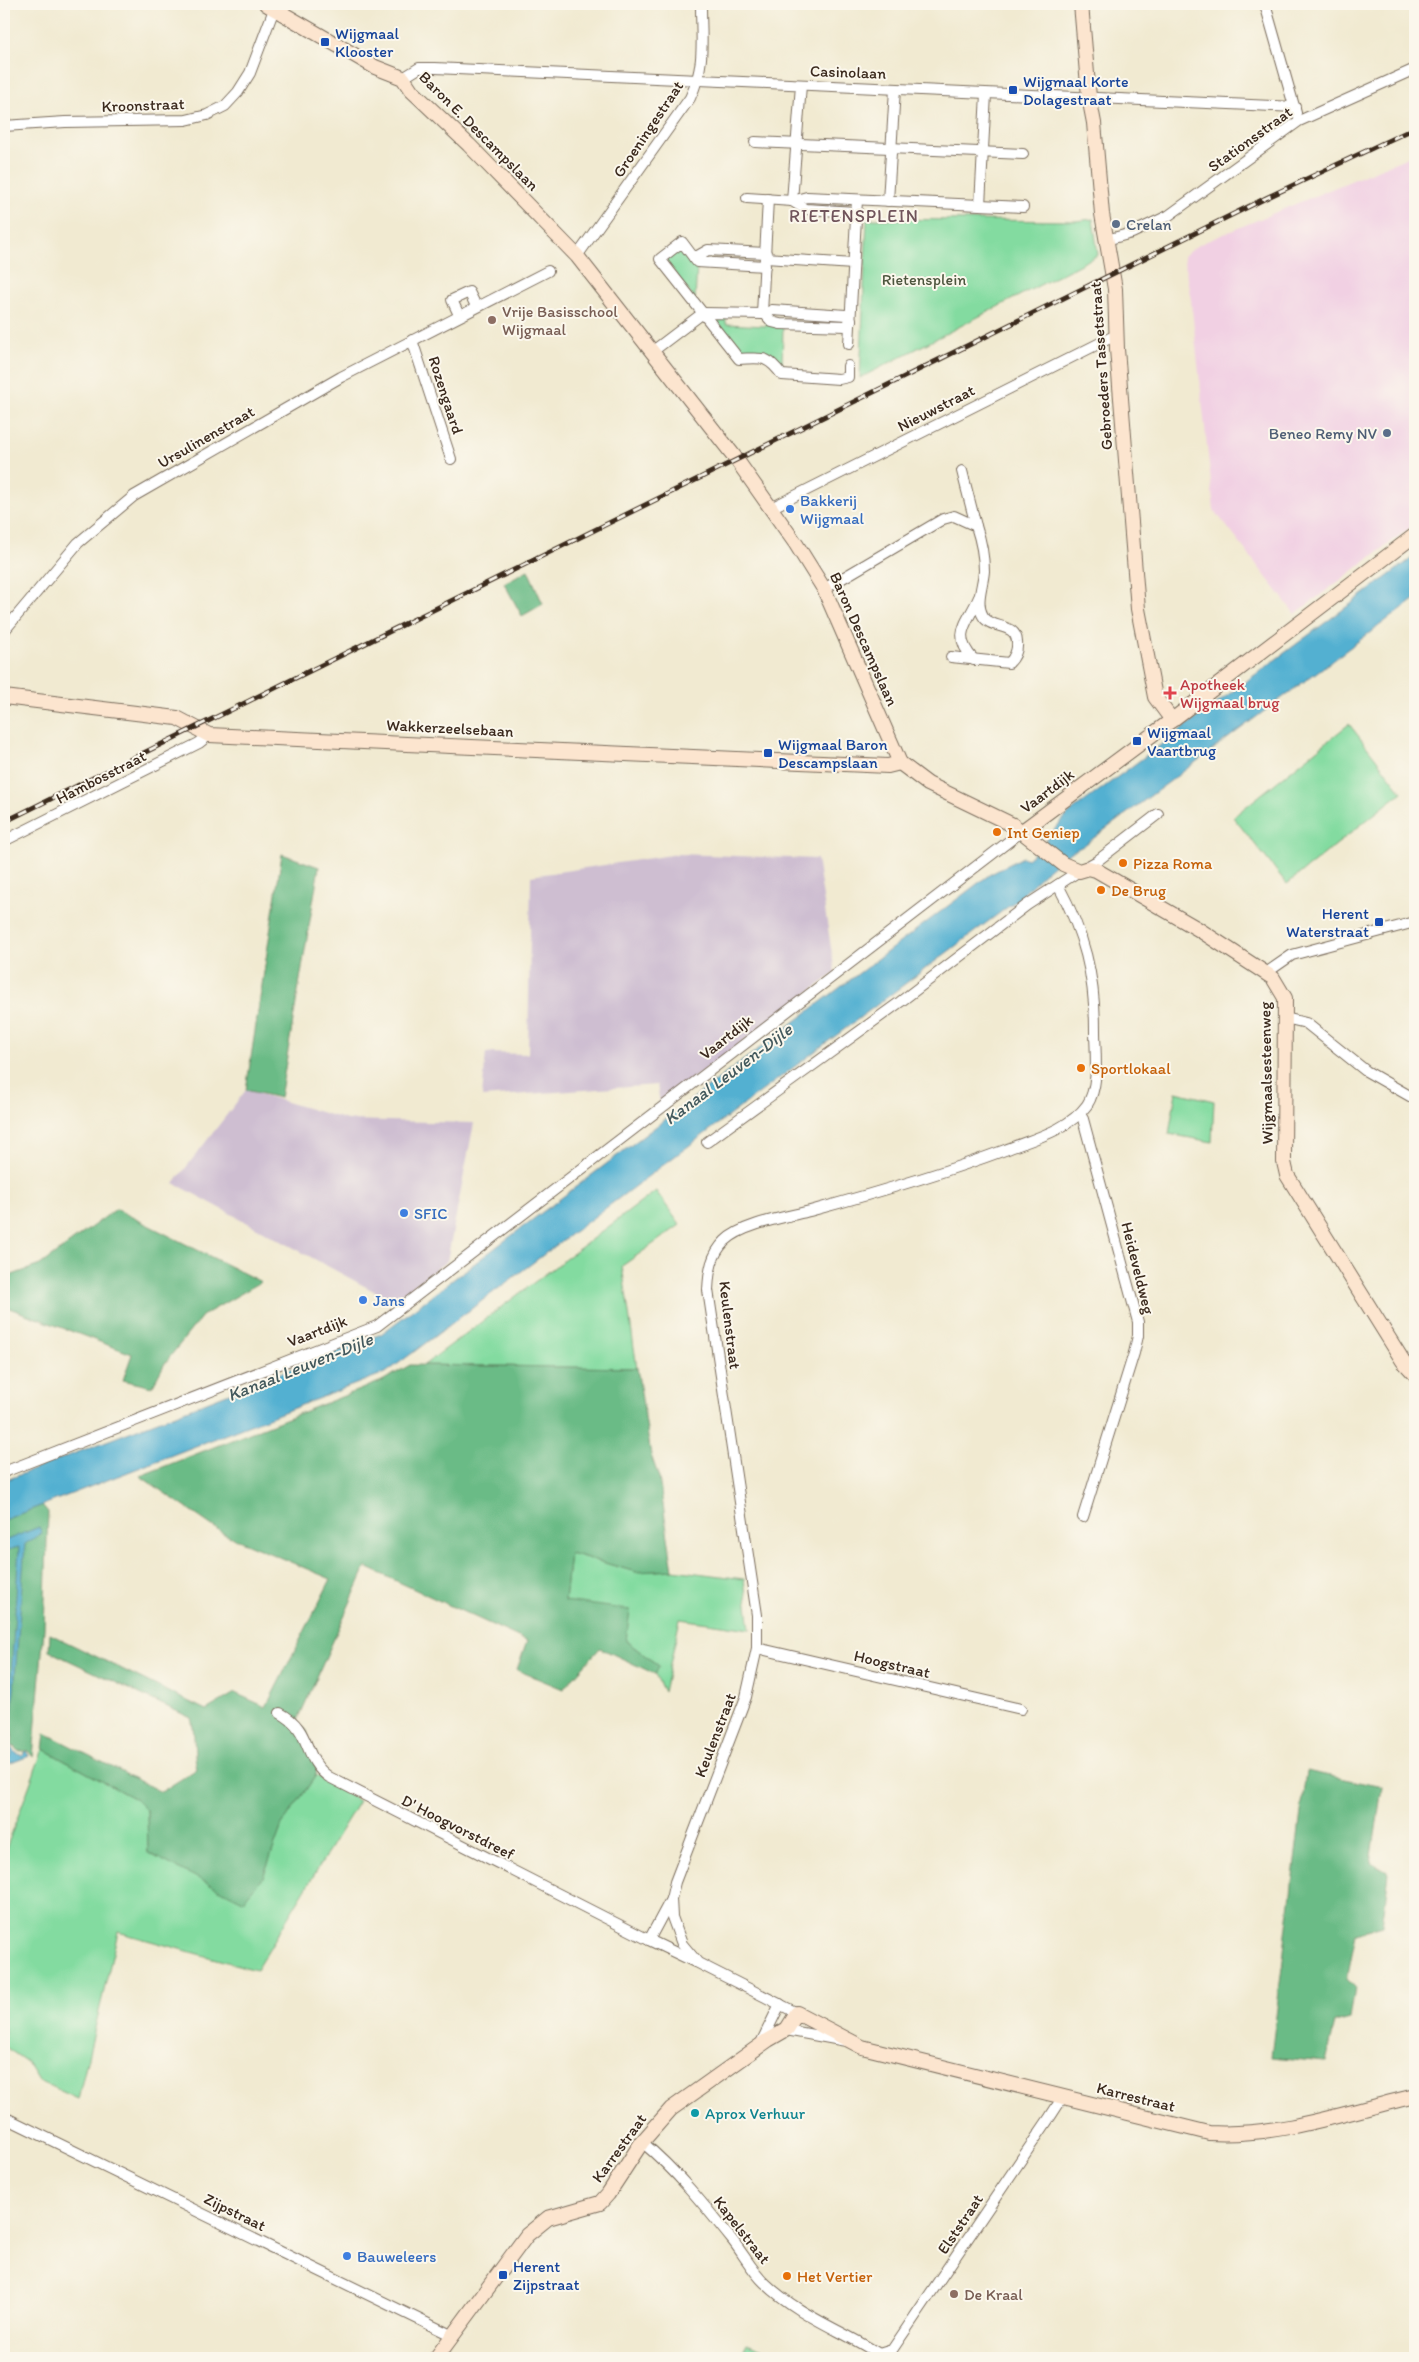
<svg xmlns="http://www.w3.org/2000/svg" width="1419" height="2362" viewBox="0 0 1419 2362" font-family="Itim,sans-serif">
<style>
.built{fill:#f1d0e3}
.industrial{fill:#cebed1}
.green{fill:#83dba0;stroke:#5f825f}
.forest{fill:#6abb86;stroke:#527252}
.water{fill:#53b0d1;stroke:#476d78}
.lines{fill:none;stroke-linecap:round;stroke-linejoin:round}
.street-casing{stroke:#7b6d5d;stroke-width:12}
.secondary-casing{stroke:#7b6d5d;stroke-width:16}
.street{stroke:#fff;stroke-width:10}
.secondary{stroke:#fce5cf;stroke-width:14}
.rail-casing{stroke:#3b2a1e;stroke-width:5}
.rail{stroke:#fbf7ec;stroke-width:3;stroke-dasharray:9;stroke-linecap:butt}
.transit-dot{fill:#1a4fb4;stroke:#fbf7ec;stroke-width:2}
.service-dot{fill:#5c6f8a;stroke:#fbf7ec;stroke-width:2}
.education-dot{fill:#8d6e63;stroke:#fbf7ec;stroke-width:2}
.shop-dot{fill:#3f7fe0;stroke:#fbf7ec;stroke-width:2}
.health-dot{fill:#e0444e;stroke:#fbf7ec;stroke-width:2}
.food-dot{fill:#e8710a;stroke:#fbf7ec;stroke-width:2}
.culture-dot{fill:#0f9aa8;stroke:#fbf7ec;stroke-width:2}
.labels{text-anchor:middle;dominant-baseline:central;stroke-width:4;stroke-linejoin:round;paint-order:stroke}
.transit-label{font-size:16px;fill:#164399;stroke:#fbf7ec;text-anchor:start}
.street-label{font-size:16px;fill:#3b2a1e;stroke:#fbf7ec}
.service-label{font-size:16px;fill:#4e5e75;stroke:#fbf7ec;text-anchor:start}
.park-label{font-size:16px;fill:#4d563e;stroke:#fbf7ec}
.education-label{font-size:16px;fill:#785e54;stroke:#fbf7ec;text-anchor:start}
.shop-label{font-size:16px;fill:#366cbe;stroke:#fbf7ec;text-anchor:start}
.health-label{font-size:16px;fill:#be3a42;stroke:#fbf7ec;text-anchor:start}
.food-label{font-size:16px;fill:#c56008;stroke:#fbf7ec;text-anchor:start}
.culture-label{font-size:16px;fill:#0d838f;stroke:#fbf7ec;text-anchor:start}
.neighbourhood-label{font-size:18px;letter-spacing:1px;fill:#70545b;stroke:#fbf7ec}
.water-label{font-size:18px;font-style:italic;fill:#43595d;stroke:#fbf7ec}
</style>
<rect width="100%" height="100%" fill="#fbf7ec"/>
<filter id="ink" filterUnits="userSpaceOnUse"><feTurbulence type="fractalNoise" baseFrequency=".02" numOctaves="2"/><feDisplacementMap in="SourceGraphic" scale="10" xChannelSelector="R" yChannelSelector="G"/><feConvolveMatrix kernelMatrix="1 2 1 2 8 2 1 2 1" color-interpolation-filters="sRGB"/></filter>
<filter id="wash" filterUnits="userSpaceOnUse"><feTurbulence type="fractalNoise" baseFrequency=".0096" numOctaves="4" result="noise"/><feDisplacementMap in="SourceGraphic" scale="20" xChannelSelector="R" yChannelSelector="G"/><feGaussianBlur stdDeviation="1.12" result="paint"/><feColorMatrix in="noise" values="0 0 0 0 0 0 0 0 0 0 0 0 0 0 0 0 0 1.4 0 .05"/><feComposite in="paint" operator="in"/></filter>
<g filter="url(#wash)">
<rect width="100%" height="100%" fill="#f1ead1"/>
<polygon class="built" points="1415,154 1415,524 1295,614 1214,510 1191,300 1183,256 1200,244"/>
<g class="industrial">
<polygon points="678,854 817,859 835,973 660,1103 657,1085 482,1097 486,1053 528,1054 531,876"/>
<polygon points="246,1090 347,1120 474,1123 447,1261 392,1301 174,1183"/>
</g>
<g class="green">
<polygon points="867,219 1076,221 1093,219 1098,255 860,378"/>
<polygon points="682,249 692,265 697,266 695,300 665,260"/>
<polygon points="715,316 726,317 726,324 766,326 767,318 783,327 782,370 772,354 738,353 714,320"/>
<polygon points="1349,724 1402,792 1287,884 1233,817"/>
<polygon points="1176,1092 1214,1101 1212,1142 1169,1134"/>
<polygon points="656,1191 680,1225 622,1266 637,1368 424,1365"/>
<polygon points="570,1553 636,1572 673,1570 744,1579 750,1629 680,1619 664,1692 655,1674 659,1666 626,1641 565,1601"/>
<polygon points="43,1749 135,1799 147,1811 148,1853 263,1877 282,1825 316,1775 359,1801 256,1970 118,1932 78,2099 39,2081 27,2062 4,2046 4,1854"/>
<polygon points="747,2343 785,2358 739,2358"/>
</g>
<g class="forest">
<polygon points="528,570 543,604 522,616 504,583"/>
<polygon points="282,854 319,867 280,1098 246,1090"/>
<polygon points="116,1209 261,1282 202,1316 165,1363 152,1387 123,1380 132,1354 4,1306 4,1278 40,1265"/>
<path d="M410 1365 637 1368 651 1455 659 1478 673 1570 636 1572 570 1553 565 1601 630 1610 626 1641 659 1666 655 1674 600 1648 563 1689 517 1670 527 1641 366 1567 297 1722 307 1731 309 1741 318 1759 316 1775 282 1825 263 1877 243 1901 148 1853 147 1811 135 1799 43 1749 45 1733 161 1792 197 1769C193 1752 196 1735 191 1718L49 1651 50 1634 206 1710 235 1693 266 1707 331 1579 224 1534 140 1476 382 1381Z"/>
<polygon points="42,1505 48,1512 44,1629 33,1757 28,1751 18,1751 12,1745 13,1731 4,1729 4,1657 7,1618 4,1617 4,1520"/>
<polygon points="1306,1771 1382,1787 1371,1863 1389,1873 1382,1926 1356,1933 1347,1979 1355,1987 1350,2019 1335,2023 1326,2062 1271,2057"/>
</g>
<g class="water">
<path d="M1415 556V599L1083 846C1057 857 1037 881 1017 900L387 1372 4 1520V1481L381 1334 989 875 1023 857 1027 859C1045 845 1056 824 1073 810Z"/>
<path d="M39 1527 42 1533 25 1544 10 1744C11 1750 16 1754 22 1755L26 1751 29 1756 11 1763H4V1756L10 1757 12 1755 7 1743 19 1547 4 1551V1541Z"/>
</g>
</g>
<g filter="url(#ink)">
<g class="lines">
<g class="street-casing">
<g id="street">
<polyline points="1265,4 1296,113"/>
<polyline points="403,78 419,68 435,68 1295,107"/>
<polyline points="4,126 65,122 186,120 207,115 225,106 238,92 250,73 276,4"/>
<polyline points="755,142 1023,154"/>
<polyline points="747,198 792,201 807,197 1023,207"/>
<polyline points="792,201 801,85"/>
<polyline points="792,201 805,209 856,212"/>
<polyline points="888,201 895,89"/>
<polyline points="980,205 986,94"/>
<polyline points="1106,240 1132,233 1168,216 1299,121 1415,69"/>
<path d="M577 256 690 98C706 65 701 39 701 4"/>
<polyline points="694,258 708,250 766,253"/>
<polyline points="766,258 853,264"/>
<path d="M765 266 697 262 682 242 660 259 739 359C763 358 767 355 782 375L839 379 848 377V366"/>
<polyline points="762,314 768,199"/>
<polyline points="765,314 772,322 780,324 847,326 851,320"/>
<polyline points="459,315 452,300 469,292 476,306"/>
<polyline points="412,340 451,459"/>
<polyline points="849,344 857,200"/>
<polyline points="653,351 703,313 765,314 772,310 846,315 851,320"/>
<polyline points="962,471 976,526"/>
<polyline points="771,508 1116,335"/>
<path d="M824 589 943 519 954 516 976 526C981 541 984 555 984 571 983 586 975 602 983 616 991 630 1016 622 1017 642 1018 651 1015 657 1009 663L951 657"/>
<polyline points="4,631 78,543 134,496 341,377 548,271"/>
<path d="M974 660C950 634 968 623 979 597"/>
<polyline points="4,841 199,743 209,735"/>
<polyline points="1266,973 1292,955 1415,922"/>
<polyline points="1285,1018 1306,1023 1366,1071 1415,1099"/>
<polyline points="1080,1114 1083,1119 1138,1322 1138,1336 1134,1353 1083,1517"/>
<polyline points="707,1142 900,1002 1027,905 1079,871 1097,861 1158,814"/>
<polyline points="4,1472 377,1326 1021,832"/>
<polyline points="757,1648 1021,1709"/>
<path d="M280 1713C313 1730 302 1759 329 1777L649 1940"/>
<polyline points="671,1899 649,1940 695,1962"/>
<path d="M797 2013 698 1963 682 1944 672 1917 671 1899 675 1882 746 1697 757 1648V1615L708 1290C709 1271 711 1255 725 1241 742 1224 786 1217 810 1211 876 1193 941 1174 1005 1150 1033 1139 1069 1130 1087 1105 1100 1085 1095 1053 1095 1030 1095 976 1084 933 1058 885"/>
<polyline points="786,2030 846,2041"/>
<polyline points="760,2045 780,2004"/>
<polyline points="4,2117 453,2336"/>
<path d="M642 2142C676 2170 705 2206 733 2241 744 2255 752 2271 765 2283 798 2315 841 2330 879 2354"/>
<polyline points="876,2358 879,2354 892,2350 1050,2117 1059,2103 1061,2097"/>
</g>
</g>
<g class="secondary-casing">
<g id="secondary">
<polyline points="266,4 375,67 403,78 411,90 469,145 577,256 734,456 796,544 824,589 900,763 928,784 1013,825 1063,864 1079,871 1089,868 1096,870 1198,929 1273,978 1285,998 1284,1162 1287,1175 1403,1361 1415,1374"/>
<polyline points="1081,4 1089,97 1094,123 1102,214 1115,289 1117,349 1138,609 1155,697 1172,720"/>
<polyline points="4,697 177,718 209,735 888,766 900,763"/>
<polyline points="1021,832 1172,720 1415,535"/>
<path d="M436 2358 527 2235 548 2218 600 2203 608 2194 642 2142 671 2109 768 2040 787 2029 797 2013 862 2047 1209 2133C1280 2137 1347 2112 1415 2096"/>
</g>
</g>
<use href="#street" class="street"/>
<use href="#secondary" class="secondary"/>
<g class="rail-casing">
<polyline id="rail" points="4,822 1266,198 1415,128"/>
</g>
<use href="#rail" class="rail"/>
</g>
</g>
<g class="transit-dot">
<rect x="320" y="37" width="10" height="10" rx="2.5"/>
<rect x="1008" y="85" width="10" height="10" rx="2.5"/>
<rect x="1132" y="736" width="10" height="10" rx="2.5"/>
<rect x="763" y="748" width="10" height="10" rx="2.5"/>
<rect x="1374" y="917" width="10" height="10" rx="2.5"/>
<rect x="498" y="2270" width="10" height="10" rx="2.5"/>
</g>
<g class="service-dot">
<circle cx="1116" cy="224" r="5"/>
<circle cx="1387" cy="433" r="5"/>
</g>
<g class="education-dot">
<circle cx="492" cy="320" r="5"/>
<circle cx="954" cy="2294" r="5"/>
</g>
<g class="shop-dot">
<circle cx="790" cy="509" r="5"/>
<circle cx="404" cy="1213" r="5"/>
<circle cx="363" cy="1300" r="5"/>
<circle cx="347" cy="2256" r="5"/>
</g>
<path class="health-dot" d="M1167.5 685.5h5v5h5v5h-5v5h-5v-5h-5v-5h5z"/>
<g class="food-dot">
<circle cx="997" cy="832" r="5"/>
<circle cx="1123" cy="863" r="5"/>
<circle cx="1101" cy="890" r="5"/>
<circle cx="1081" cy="1068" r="5"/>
<circle cx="787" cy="2276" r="5"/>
</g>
<circle class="culture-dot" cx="695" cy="2113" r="5"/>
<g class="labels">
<g class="transit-label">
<text x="335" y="33">Wijgmaal<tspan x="335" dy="18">Klooster</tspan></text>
<text x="1023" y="81">Wijgmaal Korte<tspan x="1023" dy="18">Dolagestraat</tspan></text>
<text x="1147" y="732">Wijgmaal<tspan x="1147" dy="18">Vaartbrug</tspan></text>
<text x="778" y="744">Wijgmaal Baron<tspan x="778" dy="18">Descampslaan</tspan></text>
<text x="1369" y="913" text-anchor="end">Herent<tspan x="1369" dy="18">Waterstraat</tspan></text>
<text x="513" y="2266">Herent<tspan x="513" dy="18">Zijpstraat</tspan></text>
</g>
<g class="street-label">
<text transform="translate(848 72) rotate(2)">Casinolaan</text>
<text transform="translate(143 105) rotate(-2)">Kroonstraat</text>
<text transform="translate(648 129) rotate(-56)">Groeningestraat</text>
<text transform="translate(479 131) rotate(45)">Baron E. Descampslaan</text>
<text transform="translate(1250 139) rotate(-36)">Stationsstraat</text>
<text transform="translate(1101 366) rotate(-94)">Gebroeders Tassetstraat</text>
<text transform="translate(446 395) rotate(72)">Rozengaard</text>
<text transform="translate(936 408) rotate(-27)">Nieuwstraat</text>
<text transform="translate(206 437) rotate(-30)">Ursulinenstraat</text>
<text transform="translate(864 639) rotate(66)">Baron Descampslaan</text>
<text transform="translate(450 728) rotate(3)">Wakkerzeelsebaan</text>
<text transform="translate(101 777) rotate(-27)">Hambosstraat</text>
<text transform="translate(1047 791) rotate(-37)">Vaartdijk</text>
<text transform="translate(726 1037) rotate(-38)">Vaartdijk</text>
<text transform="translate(1266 1073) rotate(-91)">Wijgmaalsesteenweg</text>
<text transform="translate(1138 1268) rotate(76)">Heideveldweg</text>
<text transform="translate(730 1325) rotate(83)">Keulenstraat</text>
<text transform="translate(317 1331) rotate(-21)">Vaartdijk</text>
<text transform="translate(892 1664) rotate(13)">Hoogstraat</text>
<text transform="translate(715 1735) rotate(-69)">Keulenstraat</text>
<text transform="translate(458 1827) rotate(27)">D' Hoogvorstdreef</text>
<text transform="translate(1136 2097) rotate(14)">Karrestraat</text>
<text transform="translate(619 2148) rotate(-54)">Karrestraat</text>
<text transform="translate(235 2212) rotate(26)">Zijpstraat</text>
<text transform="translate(960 2224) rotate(-56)">Elststraat</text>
<text transform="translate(742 2230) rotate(52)">Kapelstraat</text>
</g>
<g class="service-label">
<text x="1126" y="224">Crelan</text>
<text x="1377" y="433" text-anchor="end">Beneo Remy NV</text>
</g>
<g class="park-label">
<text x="924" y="279">Rietensplein</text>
</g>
<g class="education-label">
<text x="502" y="311">Vrije Basisschool<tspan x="502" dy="18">Wijgmaal</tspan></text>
<text x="964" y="2294">De Kraal</text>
</g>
<g class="shop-label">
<text x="800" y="500">Bakkerij<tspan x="800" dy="18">Wijgmaal</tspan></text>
<text x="414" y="1213">SFIC</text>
<text x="373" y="1300">Jans</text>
<text x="357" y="2256">Bauweleers</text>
</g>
<g class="health-label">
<text x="1180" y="684">Apotheek<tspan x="1180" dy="18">Wijgmaal brug</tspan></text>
</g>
<g class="food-label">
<text x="1007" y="832">Int Geniep</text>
<text x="1133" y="863">Pizza Roma</text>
<text x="1111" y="890">De Brug</text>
<text x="1091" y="1068">Sportlokaal</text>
<text x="797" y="2276">Het Vertier</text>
</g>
<g class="culture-label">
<text x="705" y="2113">Aprox Verhuur</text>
</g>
<g class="neighbourhood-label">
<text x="854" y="216">RIETENSPLEIN</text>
</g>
<g class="water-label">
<text transform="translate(728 1074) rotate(-37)">Kanaal Leuven-Dijle</text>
<text transform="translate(300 1367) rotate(-22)">Kanaal Leuven-Dijle</text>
</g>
</g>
<rect width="1419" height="2362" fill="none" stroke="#fbf7ec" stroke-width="20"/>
</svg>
